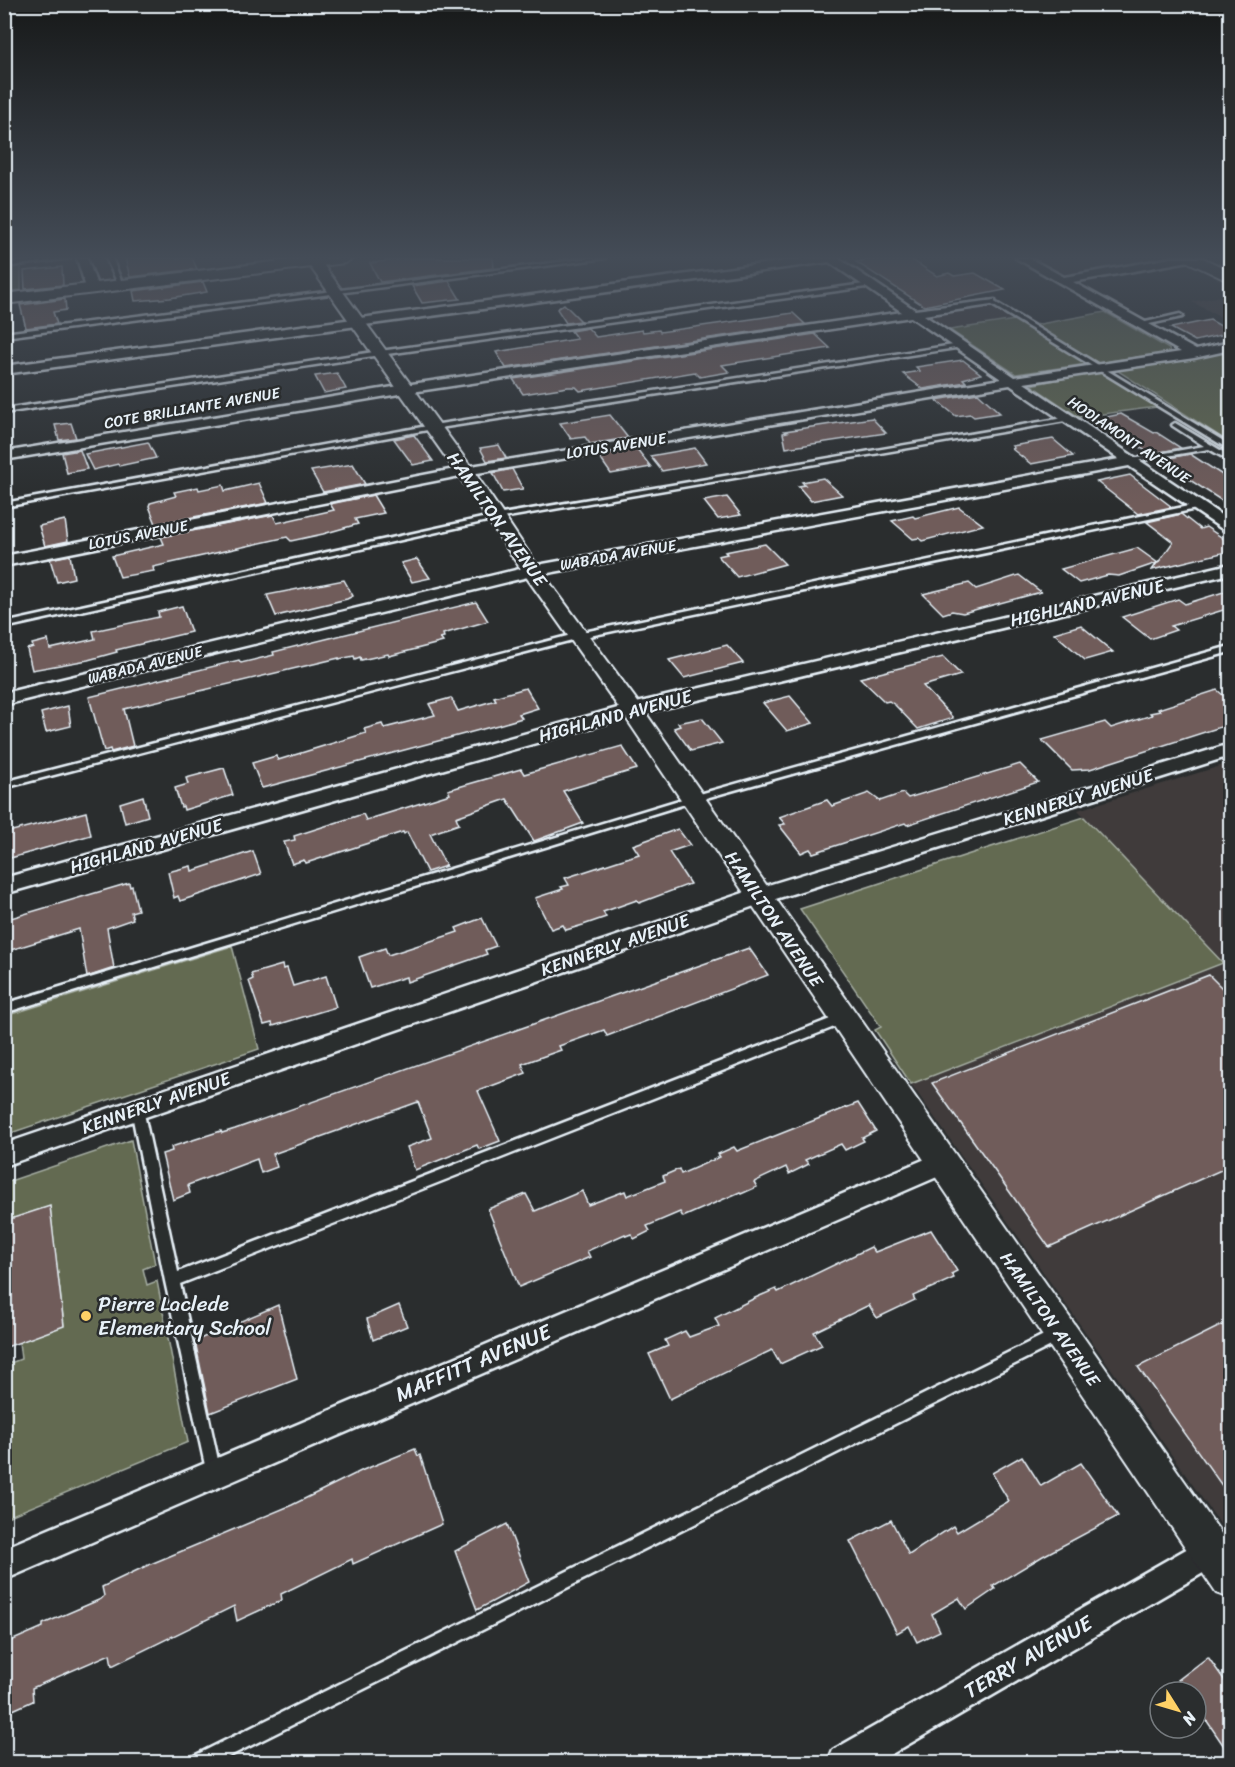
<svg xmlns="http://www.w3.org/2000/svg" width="1235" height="1767" viewBox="0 0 1235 1767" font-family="Sriracha,sans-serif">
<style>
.built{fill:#3f3b3b}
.green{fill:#646b51;stroke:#a6aea4;stroke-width:1.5}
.building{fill:#6f5c5a;stroke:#e8f1f8;stroke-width:1.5}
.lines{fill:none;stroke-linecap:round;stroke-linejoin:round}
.service-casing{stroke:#e8f1f8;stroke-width:5}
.minor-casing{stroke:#e8f1f8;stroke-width:5}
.tertiary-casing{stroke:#e8f1f8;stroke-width:4}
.secondary-casing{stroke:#e8f1f8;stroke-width:4}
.service{fill:#2a2d2e;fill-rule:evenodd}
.minor{fill:#2a2d2e;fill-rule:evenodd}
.tertiary{fill:#2a2d2e;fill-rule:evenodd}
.secondary{fill:#2a2d2e;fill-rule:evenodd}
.poi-dot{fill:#ffd166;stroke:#2a2d2e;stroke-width:2}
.labels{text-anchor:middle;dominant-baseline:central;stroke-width:5;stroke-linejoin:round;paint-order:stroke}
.far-street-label{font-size:15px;fill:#e8f1f8;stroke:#2a2d2e}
.street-label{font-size:18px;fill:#e8f1f8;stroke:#2a2d2e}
.near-poi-label{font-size:21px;fill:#e8f1f8;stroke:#2a2d2e;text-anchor:start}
.near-street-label{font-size:21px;fill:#e8f1f8;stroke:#2a2d2e}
</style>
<rect width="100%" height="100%" fill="#2a2d2e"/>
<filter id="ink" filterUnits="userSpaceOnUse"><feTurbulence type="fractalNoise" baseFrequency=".0167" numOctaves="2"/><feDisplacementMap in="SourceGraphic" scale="12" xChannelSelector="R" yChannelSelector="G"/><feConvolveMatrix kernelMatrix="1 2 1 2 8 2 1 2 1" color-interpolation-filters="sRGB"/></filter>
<g filter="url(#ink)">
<g class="built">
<polygon points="88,258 260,258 261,260 255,264 102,282 94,279"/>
<polygon points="388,258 590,258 343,289 328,267"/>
<polygon points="1028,258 1163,258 1068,277 1058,275"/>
<polygon points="73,259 81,283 79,284 21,292 21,265"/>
<polygon points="1230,294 1230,322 1192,302"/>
<polygon points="990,304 1015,320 950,330 931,317 933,314"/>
<polygon points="1230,763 1230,1538 911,1084 1223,963 1078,810"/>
</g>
<g class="green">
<polygon points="21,265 21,290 5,292 4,267"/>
<polygon points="1105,312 1169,349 1170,352 1096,363 1035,325"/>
<polygon points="1015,320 1087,364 1016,374 950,330"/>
<polygon points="1230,352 1230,443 1115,369"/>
<polygon points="1099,371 1157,407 1079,417 1031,385"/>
<polygon points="1084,817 1223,963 911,1084 875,1030 881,1027 800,909"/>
<polygon points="232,946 259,1049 5,1135 5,1016"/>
<polygon points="131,1140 155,1264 143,1269 147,1285 157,1281 188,1442 5,1518 5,1365 21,1359 19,1342 64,1325 50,1207 5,1221 4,1183"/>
</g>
<g class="building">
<polygon points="125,258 192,258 197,269 130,277"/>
<polygon points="411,258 493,258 494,268 380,282 370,263"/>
<polygon points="878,258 909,258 937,276 949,273 954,276 975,273 1005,290 924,306 856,262"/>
<polygon points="62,267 63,285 25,289 24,271"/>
<polygon points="449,281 460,299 422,303 412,286"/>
<polygon points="203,282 207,292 170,298 135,301 133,291"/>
<polygon points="65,299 66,310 53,312 57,324 26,328 20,305"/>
<polygon points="564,304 581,321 566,323 557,309"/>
<polygon points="793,313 805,324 506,368 496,352 577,339 571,331 588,328 596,337 642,330 643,332 659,330 660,332"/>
<polygon points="1210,320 1230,331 1230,333 1195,341 1171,328"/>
<polygon points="815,334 830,348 722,365 729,372 700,377 695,372 580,391 576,387 568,387 523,394 513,379"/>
<polygon points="963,360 981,374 963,379 966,382 923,389 903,374 920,371 916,367"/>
<polygon points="337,373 346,389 324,393 315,376"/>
<polygon points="978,393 1000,413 974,417 970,414 956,416 936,400"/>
<polygon points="1121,414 1154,433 1156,432 1181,448 1150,454 1097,419"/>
<polygon points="610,415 628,438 590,444 585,437 571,439 560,423"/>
<polygon points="872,418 886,433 786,448 783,433 787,432 785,431"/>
<polygon points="71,423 76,438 59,440 55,425"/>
<polygon points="414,435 433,461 413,465 394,439"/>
<polygon points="1053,439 1073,456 1031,464 1012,449 1014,448 1012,446"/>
<polygon points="148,442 156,458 119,466 118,464 93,470 85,454"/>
<polygon points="499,445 506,458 487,461 480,448"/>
<polygon points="695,448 706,463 662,471 650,456"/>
<polygon points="637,449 651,467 611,474 598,455"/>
<polygon points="80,450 87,469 67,473 62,453"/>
<polygon points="1190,454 1230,480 1230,506 1159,460"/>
<polygon points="353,464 365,484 323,492 311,471"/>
<polygon points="512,469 523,489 503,492 493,473"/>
<polygon points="1130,475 1172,507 1138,514 1097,482"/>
<polygon points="823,478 842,495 811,501 798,486 805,485 802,482"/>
<polygon points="259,483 268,503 156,524 149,506 150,503 176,496 174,492 198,487 199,490 223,485 225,491"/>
<polygon points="373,495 384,513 355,519 358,524 323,534 291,541 287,537 153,567 154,571 120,577 112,556 164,544 161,537 273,515 277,523 334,510 330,504"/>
<polygon points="727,497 741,515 718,519 704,501"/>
<polygon points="959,507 983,525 922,541 919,538 913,539 892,521 913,516 915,518"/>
<polygon points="1181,514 1200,529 1206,527 1230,543 1230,551 1152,570 1157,563 1119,576 1108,575 1079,583 1061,569 1137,548 1158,563 1173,542 1147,522"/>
<polygon points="65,520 68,541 45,546 39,526"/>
<polygon points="765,544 785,564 737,577 718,556 727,554 725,552"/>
<polygon points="70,555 74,578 57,582 50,559"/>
<polygon points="417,559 430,578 412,582 401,563"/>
<polygon points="1019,575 1041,592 963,613 952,611 943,614 923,594 969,583 976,589"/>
<polygon points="344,580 353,596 347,599 276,616 267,595"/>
<polygon points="1230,590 1230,608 1171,626 1176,630 1150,639 1122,617 1178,599 1185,604"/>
<polygon points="476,602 488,621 443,634 444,637 440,638 443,642 389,656 388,654 361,660 360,657 355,659 354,656 339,659 339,658 124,709 133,746 111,752 110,749 104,751 89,697 239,660 241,663 274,655 273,652"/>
<polygon points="182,606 191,632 116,650 117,652 88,660 32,670 27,649 33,647 32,644 48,640 50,649 95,639 93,631 159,617 158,612"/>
<polygon points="1081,625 1084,628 1113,652 1085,660 1054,633"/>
<polygon points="727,645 743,663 684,678 669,660"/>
<polygon points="943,657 961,675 923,686 953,718 918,729 895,705 889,701 885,702 860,678"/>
<polygon points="526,688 538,708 519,714 522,718 498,725 262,788 252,763 276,756 278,760 366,733 364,729 382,724 384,728 435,715 429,704 451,698 458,711 496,700 494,697"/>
<polygon points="1217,690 1230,701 1230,724 1090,769 1072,770 1042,740 1105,722 1111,728 1152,715 1150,713 1160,711 1158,709"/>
<polygon points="790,696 813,723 787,731 763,703"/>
<polygon points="68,706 71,726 46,732 41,713"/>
<polygon points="702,718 722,743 691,751 674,728 680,726 678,723"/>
<polygon points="622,746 637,769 563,791 583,823 534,841 507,799 456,817 459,824 430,834 446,866 427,872 407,832 404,834 403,832 306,863 304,860 292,864 284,842 295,840 294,836 363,814 366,820 450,794 448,790 521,769 524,774"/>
<polygon points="1020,764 1038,782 907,825 905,823 813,853 810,849 801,853 779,825 785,824 779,817 827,800 832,806 869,793 880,801 903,793 908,798"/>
<polygon points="224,768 233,795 184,810 183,806 181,807 175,788 188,784 186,778"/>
<polygon points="143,796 148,816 125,823 120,803"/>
<polygon points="86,812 91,835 7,859 6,855 4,855 4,833"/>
<polygon points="678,829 690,845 669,852 690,884 639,903 637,900 603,912 606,917 583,925 566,930 563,925 551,929 535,898 563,889 561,887 569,885 565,878 639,854 633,845"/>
<polygon points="253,851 261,874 180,901 178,896 174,898 168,872 191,866 192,871"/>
<polygon points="129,883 130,887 132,886 138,910 131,912 133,919 107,928 114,968 87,977 79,929 4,952 4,920"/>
<polygon points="482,918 496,946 485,950 487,954 407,982 406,977 370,988 359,957 385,948 388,955 419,945 458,932 456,928"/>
<polygon points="749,948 768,975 607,1036 604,1030 559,1046 561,1050 522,1064 526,1073 478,1091 500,1141 479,1149 477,1145 415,1170 407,1147 432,1138 418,1102 273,1154 277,1167 261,1173 257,1159 188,1185 190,1193 173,1200 162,1154 172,1151 171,1147 221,1131 222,1133 235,1129"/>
<polygon points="282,965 283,969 287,968 293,986 326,976 336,1007 273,1026 272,1023 264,1025 249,981 253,979 251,974"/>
<polygon points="1209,975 1230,996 1230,1166 1049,1247 932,1083"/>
<polygon points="858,1103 876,1131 862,1138 864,1141 845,1150 841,1144 805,1160 809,1164 789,1174 786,1167 754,1182 757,1187 741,1194 740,1192 683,1217 680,1212 647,1226 650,1231 634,1239 631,1234 626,1236 625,1234 587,1251 590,1257 519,1287 488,1209 526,1194 535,1211 582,1191 588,1205 625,1191 627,1196 665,1181 663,1176 679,1169 681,1174 720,1157 718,1154 734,1147 737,1151"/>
<polygon points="50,1206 64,1326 4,1348 4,1221"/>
<polygon points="931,1230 957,1271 951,1274 954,1278 913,1296 915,1300 877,1318 869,1305 814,1332 822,1345 780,1364 772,1350 670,1399 649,1354 668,1346 665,1340 685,1331 689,1337 719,1326 715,1318 755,1298 776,1289 778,1292 871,1247 875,1252"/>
<polygon points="278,1305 297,1379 210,1413 195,1341"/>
<polygon points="399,1305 407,1326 373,1340 367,1319"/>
<polygon points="1230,1321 1230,1497 1138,1367"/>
<polygon points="415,1449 418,1456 420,1455 442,1524 353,1564 352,1559 281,1594 282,1600 237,1621 234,1606 112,1666 110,1654 32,1688 33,1701 4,1714 4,1644 43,1627 43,1624 101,1599 104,1596 102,1587 146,1566 292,1505 363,1470"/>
<polygon points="1022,1456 1041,1486 1081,1463 1118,1516 1043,1556 993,1586 995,1589 966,1609 959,1598 932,1614 940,1631 917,1642 909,1626 897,1633 850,1541 891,1520 909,1555 953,1526 957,1532 1009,1501 992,1473"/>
<polygon points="507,1524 529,1582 477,1610 455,1551"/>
<polygon points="1208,1657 1230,1688 1230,1755 1196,1705 1196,1692 1187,1692 1178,1680"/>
</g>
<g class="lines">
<g class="service-casing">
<g id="service">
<polygon points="53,258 70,258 4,267 4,263"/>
<polygon points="106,258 112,258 123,285 118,284"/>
<polygon points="590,258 605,258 4,337 4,333"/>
<polygon points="871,283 873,284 873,286 380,355 4,413 4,409 380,351"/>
<polygon points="989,301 993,301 1230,445 1230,450 989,303"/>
<polygon points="1180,314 1183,316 1182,317 1140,326 1137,324"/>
<polygon points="960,344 963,346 962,347 433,429 4,507 4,503 433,425"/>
<polygon points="1069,417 1071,418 1071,420 496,519 4,628 4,623 496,515"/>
<polygon points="1175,423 1230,456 1230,461 1209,449 1130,462 1130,460 1132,459 1204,446 1173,426 1172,425"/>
<polygon points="1198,504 1201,504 1201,508 580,638 4,788 4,782 579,633"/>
<polygon points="1230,646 1230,652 695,801 4,1013 4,1004 689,797"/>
<polygon points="843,1014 847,1016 849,1019 847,1022 180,1284 221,1474 218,1479 213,1482 208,1479 165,1281 131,1109 133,1105 137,1104 141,1105 143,1109 178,1272"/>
<polygon points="1058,1328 1063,1330 1065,1335 1063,1340 218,1762 191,1762 194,1756"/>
</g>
</g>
<g class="minor-casing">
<g id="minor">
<polygon points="77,258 87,258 98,288 96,290 92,291 86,288"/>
<polygon points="807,258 838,258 915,310 995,300 995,304 991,305 924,315 1015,377 1181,352 1016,258 1029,258 1064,277 1171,258 1194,258 1189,261 1073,282 1196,350 1230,342 1230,350 1194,358 1024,383 1230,521 1230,532 1225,531 1129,466 532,576 4,705 4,693 532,566 1119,459 1010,385 465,475 4,566 4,556 465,467 1001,379 911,317 405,393 4,460 4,452 405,385 902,312 829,262 4,374 4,366"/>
<polygon points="1230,564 1230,574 635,715 4,894 4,878 632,704"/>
<polygon points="1230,744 1230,756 766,902 4,1166 4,1144 752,890"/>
<polygon points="942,1152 951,1155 955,1163 951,1171 4,1580 4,1548"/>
<polygon points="1211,1535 1222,1540 1227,1551 1222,1562 878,1762 828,1762 833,1750"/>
</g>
</g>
<g class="tertiary-casing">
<polygon id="tertiary" points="314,258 319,259 471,467 539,568 640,705 1230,1546 1230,1598 1216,1593 624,715 522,571 457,473 307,262"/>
</g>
<g class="secondary-casing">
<g id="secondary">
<polygon points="306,258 353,258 345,263 4,304 4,294"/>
<polygon points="1183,258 1203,258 1230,271 1230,282 1186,261"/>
</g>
</g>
<use href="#service" class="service"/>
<use href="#minor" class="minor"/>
<use href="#tertiary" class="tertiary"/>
<use href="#secondary" class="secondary"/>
</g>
</g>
<linearGradient id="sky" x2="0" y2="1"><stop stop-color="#171919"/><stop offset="0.51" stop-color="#444c57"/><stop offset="1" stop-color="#444c57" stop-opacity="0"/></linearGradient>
<rect width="1235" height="505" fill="url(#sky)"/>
<circle class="poi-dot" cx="86" cy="1316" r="6"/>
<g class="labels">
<g class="far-street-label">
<text transform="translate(192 408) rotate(-10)">COTE BRILLIANTE AVENUE</text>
<text transform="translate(1129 440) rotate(34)">HODIAMONT AVENUE</text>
<text transform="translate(616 446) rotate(-9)">LOTUS AVENUE</text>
<text transform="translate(138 535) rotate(-11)">LOTUS AVENUE</text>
<text transform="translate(618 555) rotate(-10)">WABADA AVENUE</text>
<text transform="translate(145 665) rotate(-14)">WABADA AVENUE</text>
</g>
<g class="street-label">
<text transform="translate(497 519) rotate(55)">HAMILTON AVENUE</text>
<text transform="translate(1087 603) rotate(-13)">HIGHLAND AVENUE</text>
<text transform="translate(615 716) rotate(-15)">HIGHLAND AVENUE</text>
<text transform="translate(1078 797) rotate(-17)">KENNERLY AVENUE</text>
<text transform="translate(146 846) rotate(-16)">HIGHLAND AVENUE</text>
<text transform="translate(774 919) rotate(56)">HAMILTON AVENUE</text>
<text transform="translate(615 945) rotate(-19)">KENNERLY AVENUE</text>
<text transform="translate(156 1103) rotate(-19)">KENNERLY AVENUE</text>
<text transform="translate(1050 1319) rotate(55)">HAMILTON AVENUE</text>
</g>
<g class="near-poi-label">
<text x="98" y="1304">Pierre Laclede<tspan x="98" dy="24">Elementary School</tspan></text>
</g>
<g class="near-street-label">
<text transform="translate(473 1363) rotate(-23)">MAFFITT AVENUE</text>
<text transform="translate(1028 1657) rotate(-30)">TERRY AVENUE</text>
</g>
</g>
<rect width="1235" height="1767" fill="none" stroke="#2a2d2e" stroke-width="24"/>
<rect x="12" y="12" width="1211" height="1743" fill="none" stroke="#e8f1f8" stroke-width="2" filter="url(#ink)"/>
<g transform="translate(1178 1710) rotate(127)"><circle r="28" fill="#2a2d2e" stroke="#767b7f" stroke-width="1.5"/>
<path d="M0-4.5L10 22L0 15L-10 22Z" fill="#ffd166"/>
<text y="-9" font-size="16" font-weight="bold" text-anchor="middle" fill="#e8f1f8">N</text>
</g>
</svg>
